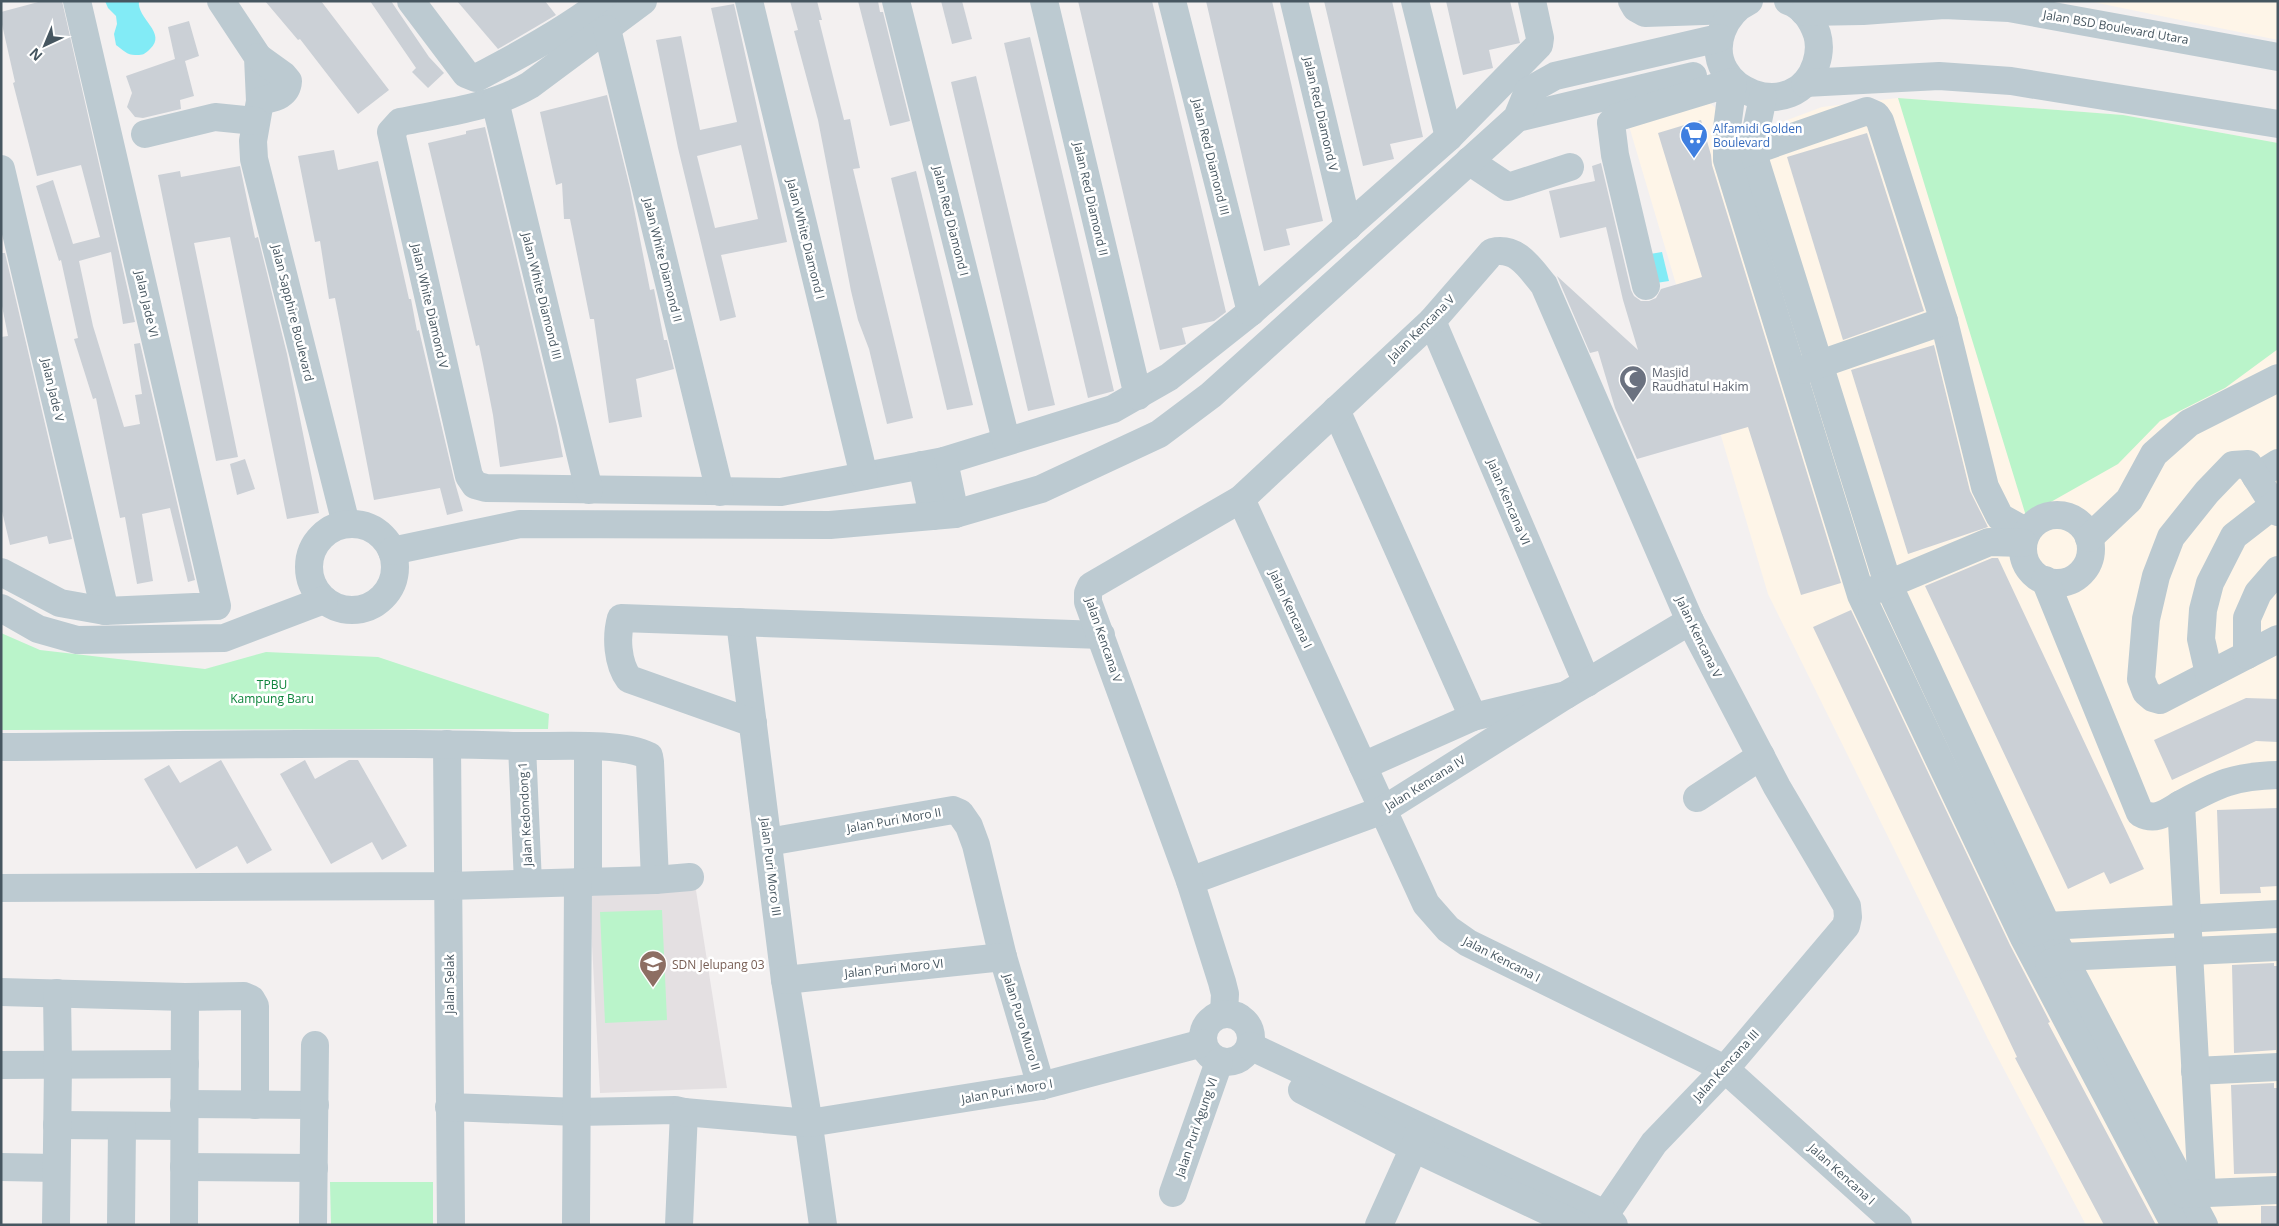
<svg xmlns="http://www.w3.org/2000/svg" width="2279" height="1226" viewBox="0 0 2279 1226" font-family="'Open Sans',sans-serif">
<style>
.commercial{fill:#fef5e8}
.education{fill:#e4e0e2}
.green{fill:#baf4ca}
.water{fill:#82ebf6}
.building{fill:#cbd0d6;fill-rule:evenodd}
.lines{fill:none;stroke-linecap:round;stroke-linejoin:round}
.minor{stroke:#bccad1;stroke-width:28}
.labels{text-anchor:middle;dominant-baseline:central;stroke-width:5;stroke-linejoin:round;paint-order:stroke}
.street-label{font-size:12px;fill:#465660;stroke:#fff}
.shop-label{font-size:12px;fill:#366cbe;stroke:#fff;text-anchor:start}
.worship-label{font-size:12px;fill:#5b616d;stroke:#fff;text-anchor:start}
.park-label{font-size:12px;fill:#0d843b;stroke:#fff}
.education-label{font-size:12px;fill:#785e54;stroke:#fff;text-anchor:start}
</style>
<rect width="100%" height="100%" fill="#f3f0f0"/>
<g class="commercial">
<polygon points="2088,1 2278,1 2278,40"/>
<polygon points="1694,88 1727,119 1766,128 1822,107 1898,98 2123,115 2278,143 2278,1225 2086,1225 1988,1039 1768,594 1621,99"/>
</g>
<polygon class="education" points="695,884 727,1088 600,1093 589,889"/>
<g class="green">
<polygon points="1898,98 2123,115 2278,143 2278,349 2225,388 2160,421 2118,464 2026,516"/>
<polygon points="1,633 40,650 205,669 266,652 378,657 549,714 548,729 1,730"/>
<polygon points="662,910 667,1020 605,1023 600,912"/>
<polygon points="330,1182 433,1182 433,1225 331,1225"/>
</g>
<g class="water">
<path d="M105 1H139C136 18 168 33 150 49 145 54 143 55 137 55 128 56 123 50 116 45L114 34 117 24 116 16 108 8Z"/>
<polygon points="1662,252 1669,281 1656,283 1650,254"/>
</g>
<g class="building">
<polygon points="42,1 62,1 135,322 123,324 111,252 79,261 93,326 124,427 140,424 135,395 142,394 134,344 140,343 195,580 188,582 170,508 142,514 153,581 137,584 125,517 120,518 96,398 93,399 74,339 78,338 61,260 59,261 36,186 53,180 73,244 100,237 81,165 37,176 13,83 15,82 1,20 1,12"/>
<polygon points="265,1 321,1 389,90 358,114 300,39 298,40"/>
<polygon points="370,1 391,1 429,57 444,73 428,88 412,72 416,68"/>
<polygon points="457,1 545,1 556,15 498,49"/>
<polygon points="790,1 817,1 822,20 819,20 844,120 850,119 860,168 853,169 913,418 887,424 869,349 858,320 851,291 818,120 794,31 798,30"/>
<polygon points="858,1 878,1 880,12 883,12 910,121 890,126"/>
<polygon points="941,1 962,1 972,39 952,44"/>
<polygon points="1078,1 1152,1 1226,312 1214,321 1182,328 1186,344 1160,350"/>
<polygon points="1206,1 1272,1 1323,221 1286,229 1290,245 1264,251"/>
<polygon points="1324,1 1392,1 1423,137 1390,144 1394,159 1363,166"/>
<polygon points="1446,1 1510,1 1520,43 1489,50 1493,68 1463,75"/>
<path d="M734 4 787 242 721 255 736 317 720 321 678 148 656 40 681 36 700 130 737 122 711 8ZM741 145 758 219 715 228 697 156Z"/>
<polygon points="189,21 199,56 185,61 194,96 180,100 181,109 143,118 135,117 127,107 132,93 126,76 175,59 168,27"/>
<polygon points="1030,37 1114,391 1088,398 1004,43"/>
<polygon points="976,76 1055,405 1028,411 951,82"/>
<polygon points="607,95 630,188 650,290 654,289 664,340 667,340 674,369 636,379 642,417 609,423 594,319 590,319 570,219 564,219 562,183 556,185 540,112"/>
<polygon points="1701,120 1711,155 1712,165 1841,583 1801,595 1748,427 1637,459 1615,408 1598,351 1590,353 1557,276 1638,350 1623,300 1606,227 1560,238 1549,191 1595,181 1592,166 1601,163 1631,290 1634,296 1641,301 1649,301 1656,298 1661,289 1702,277 1658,133"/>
<polygon points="485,127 557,426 563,457 500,467 493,415 483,364 479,345 476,346 428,143 466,134 466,131"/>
<polygon points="1867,133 1924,311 1843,340 1787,157"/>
<polygon points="334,150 338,170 378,161 409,299 411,299 417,331 419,330 454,479 463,511 447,515 440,488 374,500 335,298 329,299 320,241 315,242 298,156"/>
<polygon points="240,166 255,238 258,237 287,354 319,513 287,519 230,237 194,243 238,457 216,461 158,175 180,171 181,177"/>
<polygon points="916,171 973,405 947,410 891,178"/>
<polygon points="1,253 5,253 72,539 49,544 47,536 10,545 1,507 1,337 8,336 1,301"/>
<polygon points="1934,345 1970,491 1988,527 1908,554 1851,370"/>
<polygon points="245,459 255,489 237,495 230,464"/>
<polygon points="1992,558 1998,558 2144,869 2110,884 2104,872 2068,889 1925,586"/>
<polygon points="1851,610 2010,945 2050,1022 2048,1023 2156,1225 2104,1225 2015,1058 2017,1057 1813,627"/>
<polygon points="2246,698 2278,699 2278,742 2256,741 2172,780 2154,740"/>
<polygon points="221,760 272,850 247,864 237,846 196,869 144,779 169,765 180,783"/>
<polygon points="305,760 315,779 349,760 358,760 407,846 382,860 372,842 331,864 280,774"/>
<polygon points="2278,808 2278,886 2260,887 2261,893 2220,894 2217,810"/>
<polygon points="2274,963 2274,966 2278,966 2276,1050 2234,1053 2232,965"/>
<polygon points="2274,1083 2274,1088 2278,1088 2276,1173 2234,1174 2231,1085"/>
<rect x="2261" y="1206" width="17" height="19"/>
</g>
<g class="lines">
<g class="minor">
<polyline points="221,1 258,57 260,101 253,141 254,159 346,524"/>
<path d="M411 1 466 74 476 78C520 55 564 31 604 1"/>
<path d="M643 1 530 85C491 108 443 113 400 122L391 132 469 476 475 485 486 488 781 492 944 461 1113 409 1169 377 1251 312 1449 137 1539 45 1540 38 1532 1"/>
<polyline points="749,1 864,476"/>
<polyline points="896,1 1006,440"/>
<polyline points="1044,1 1138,396"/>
<polyline points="1172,1 1251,312"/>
<polyline points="1294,1 1348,227"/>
<polyline points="1415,1 1449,137"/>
<polyline points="1632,1 1636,8 1645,13 1734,10"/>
<path d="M1749 1C1736 7 1727 18 1722 31 1700 92 1796 126 1816 64 1819 55 1820 44 1817 34 1812 20 1803 6 1788 1"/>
<polyline points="1804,12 1863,11 1944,5 2009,8 2278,57"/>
<polyline points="607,29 720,492"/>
<path d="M258 57 283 75 288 81C287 97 272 98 260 101"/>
<polyline points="1805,83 1939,76 2011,81 2278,124"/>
<polyline points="1763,97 1752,150 1888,584 2047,926 2204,1225"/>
<polyline points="495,101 589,490"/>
<polyline points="1517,118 1693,76"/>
<polyline points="145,134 215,117 255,121"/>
<polyline points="1738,156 1867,111 1876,115 1880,121 1944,321 1985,487 2000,517 2027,532"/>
<polyline points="1469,161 1508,187 1570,167"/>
<polyline points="1,169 105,611"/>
<polyline points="1646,286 1615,155 1611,123 1618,117 1733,82 1727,128 1727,160 1861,595 2024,938 2175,1225"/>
<polyline points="1432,321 1587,683"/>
<polyline points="1803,370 1944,321"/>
<polyline points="1336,410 1473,717"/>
<polyline points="944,461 955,514"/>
<polyline points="922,465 933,516"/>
<polyline points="2256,477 2278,463"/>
<polyline points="1241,499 1426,904 1448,929 1468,943 1725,1069 1898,1225"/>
<polyline points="2278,512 2248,464 2233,465 2207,492 2171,537 2156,576 2146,619 2141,679 2146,692 2153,698 2160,700 2278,639"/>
<circle cx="2057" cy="549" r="34"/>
<circle cx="352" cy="567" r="43"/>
<polyline points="2089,538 2129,500 2154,454 2189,423 2278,378"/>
<polyline points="392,551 520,524 830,525 955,514 1041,489 1159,434 1211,395 1517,118 1528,91 1555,76 1719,38"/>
<polyline points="1,572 60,603 105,611 217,606 77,1"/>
<path d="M2045 580 2140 813C2156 822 2167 812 2181 804"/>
<polyline points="1872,591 1989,542 2023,543"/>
<polyline points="1,608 38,629 77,640 224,638 324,600"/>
<polyline points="740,622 785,980 807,1112 823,1225"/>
<polyline points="2247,655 2247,618 2258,593 2278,570"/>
<polyline points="2209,674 2201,639 2203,610 2210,583 2234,536 2274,505"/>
<path d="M753 723 629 679C617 663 616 636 621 618L1101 635"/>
<polyline points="447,744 451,1225"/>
<polyline points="522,746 528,883"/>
<path d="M1 747C173 746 346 741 518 746 553 747 619 741 649 756L650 762 655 880"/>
<polyline points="588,747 588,882"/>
<polyline points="1363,766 1473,717 1566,695 1690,621"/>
<polyline points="1697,798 1761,756"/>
<polyline points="768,842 953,810 960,813 969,826 976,845 1003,957 1041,1086"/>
<polyline points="1190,881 1383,810 1566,695"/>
<polyline points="1,888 448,886 655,880 690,877"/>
<polyline points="2032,933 2047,926 2278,914"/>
<polyline points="2049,964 2062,957 2278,947"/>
<polyline points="785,980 1003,957"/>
<polyline points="1,992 185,997 244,996 251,999 255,1006 255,1105"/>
<path d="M1224 1013 1225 994 1222 982 1190 881 1088 602V593L1091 586 1241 499 1432 321 1492 252C1517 246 1530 268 1544 285L1690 621 1777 787 1847 906 1848 917 1846 926 1725 1069 1654 1143 1598 1225"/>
<circle cx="1227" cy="1038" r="24"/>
<polyline points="1250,1046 1605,1214 1614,1225"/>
<polyline points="1,1065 185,1064"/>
<polyline points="2195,1071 2278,1067"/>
<polyline points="1302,1090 1414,1148 1577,1225"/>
<polyline points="184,1104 315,1105"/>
<polyline points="449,1107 577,1112 675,1110 684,1112 679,1225"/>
<polyline points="684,1112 809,1123 1041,1086 1203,1043"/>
<polyline points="57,1125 184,1126"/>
<polyline points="1,1167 56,1168"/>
<polyline points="184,1167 314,1168"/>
<path d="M2202 1192 2181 804C2218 784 2234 776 2278 775"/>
<polyline points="1173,1193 1219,1062"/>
<polyline points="2184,1194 2278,1190"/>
<polyline points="56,1225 58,1065 57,993"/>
<polyline points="121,1225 122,1126"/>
<polyline points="184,1225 185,997"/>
<polyline points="313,1225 315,1045"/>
<polyline points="576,1225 578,882"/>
<polyline points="1379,1225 1421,1132"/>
</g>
</g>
<defs>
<g id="supermarket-pin" transform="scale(1.4375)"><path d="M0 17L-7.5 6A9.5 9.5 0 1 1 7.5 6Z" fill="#3f7fe0" stroke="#fff"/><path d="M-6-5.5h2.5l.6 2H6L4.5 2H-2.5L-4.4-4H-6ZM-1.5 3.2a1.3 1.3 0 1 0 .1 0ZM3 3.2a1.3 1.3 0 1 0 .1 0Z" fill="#fff"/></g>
<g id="mosque-pin" transform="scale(1.4375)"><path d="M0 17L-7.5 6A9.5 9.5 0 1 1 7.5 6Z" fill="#6b7280" stroke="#fff"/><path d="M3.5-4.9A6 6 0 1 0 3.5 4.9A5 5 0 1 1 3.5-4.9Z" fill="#fff"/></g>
<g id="school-pin" transform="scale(1.4375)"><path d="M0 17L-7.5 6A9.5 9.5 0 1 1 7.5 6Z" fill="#8d6e63" stroke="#fff"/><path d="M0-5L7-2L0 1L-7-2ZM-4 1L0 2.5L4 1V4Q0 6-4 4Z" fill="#fff"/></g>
</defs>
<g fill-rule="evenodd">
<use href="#supermarket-pin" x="1694" y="135"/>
<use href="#mosque-pin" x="1633" y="379"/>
<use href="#school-pin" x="653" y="964"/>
</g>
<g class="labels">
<g class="street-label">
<text transform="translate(2116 27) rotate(10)">Jalan BSD Boulevard Utara</text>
<text transform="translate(1321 114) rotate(77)">Jalan Red Diamond V</text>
<text transform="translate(1211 157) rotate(76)">Jalan Red Diamond III</text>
<text transform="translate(1091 199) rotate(77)">Jalan Red Diamond II</text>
<text transform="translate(951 221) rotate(76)">Jalan Red Diamond I</text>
<text transform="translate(806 239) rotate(76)">Jalan White Diamond I</text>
<text transform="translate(663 260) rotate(76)">Jalan White Diamond II</text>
<text transform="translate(542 296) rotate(76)">Jalan White Diamond III</text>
<text transform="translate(147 304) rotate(77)">Jalan Jade VI</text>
<text transform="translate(430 306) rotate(77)">Jalan White Diamond V</text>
<text transform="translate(293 313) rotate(76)">Jalan Sapphire Boulevard</text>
<text transform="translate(1421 328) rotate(-45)">Jalan Kencana V</text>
<text transform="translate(53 390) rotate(77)">Jalan Jade V</text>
<text transform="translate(1509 502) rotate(67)">Jalan Kencana VI</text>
<text transform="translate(1291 609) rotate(65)">Jalan Kencana I</text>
<text transform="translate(1699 637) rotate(64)">Jalan Kencana V</text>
<text transform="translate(1104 640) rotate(71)">Jalan Kencana V</text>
<text transform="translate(1425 783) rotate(-32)">Jalan Kencana IV</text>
<text transform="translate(525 814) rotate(-93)">Jalan Kedondong 1</text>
<text transform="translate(894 820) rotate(-10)">Jalan Puri Moro II</text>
<text transform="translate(771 867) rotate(83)">Jalan Puri Moro III</text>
<text transform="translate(1502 959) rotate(27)">Jalan Kencana I</text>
<text transform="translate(894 968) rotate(-6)">Jalan Puri Moro VI</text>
<text transform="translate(449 984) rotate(-90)">Jalan Selak</text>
<text transform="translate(1022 1022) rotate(73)">Jalan Puro Muro II</text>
<text transform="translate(1726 1065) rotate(-48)">Jalan Kencana III</text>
<text transform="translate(1007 1091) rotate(-10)">Jalan Puri Moro I</text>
<text transform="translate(1196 1127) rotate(-71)">Jalan Puri Agung VI</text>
<text transform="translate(1842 1174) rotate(42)">Jalan Kencana I</text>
</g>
<g class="shop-label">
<text x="1713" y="128">Alfamidi Golden<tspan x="1713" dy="14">Boulevard</tspan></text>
</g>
<g class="worship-label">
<text x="1652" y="372">Masjid<tspan x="1652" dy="14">Raudhatul Hakim</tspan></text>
</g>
<g class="park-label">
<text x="272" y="684">TPBU<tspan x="272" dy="14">Kampung Baru</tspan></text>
</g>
<g class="education-label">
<text x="672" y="964">SDN Jelupang 03</text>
</g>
</g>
<rect width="2279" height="1226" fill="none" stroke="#465660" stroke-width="5"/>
<g transform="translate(45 45) rotate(224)" stroke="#ffffff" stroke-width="4" paint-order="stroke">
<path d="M0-4L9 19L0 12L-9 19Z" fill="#465660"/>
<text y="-8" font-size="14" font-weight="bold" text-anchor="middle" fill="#465660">N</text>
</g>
</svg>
